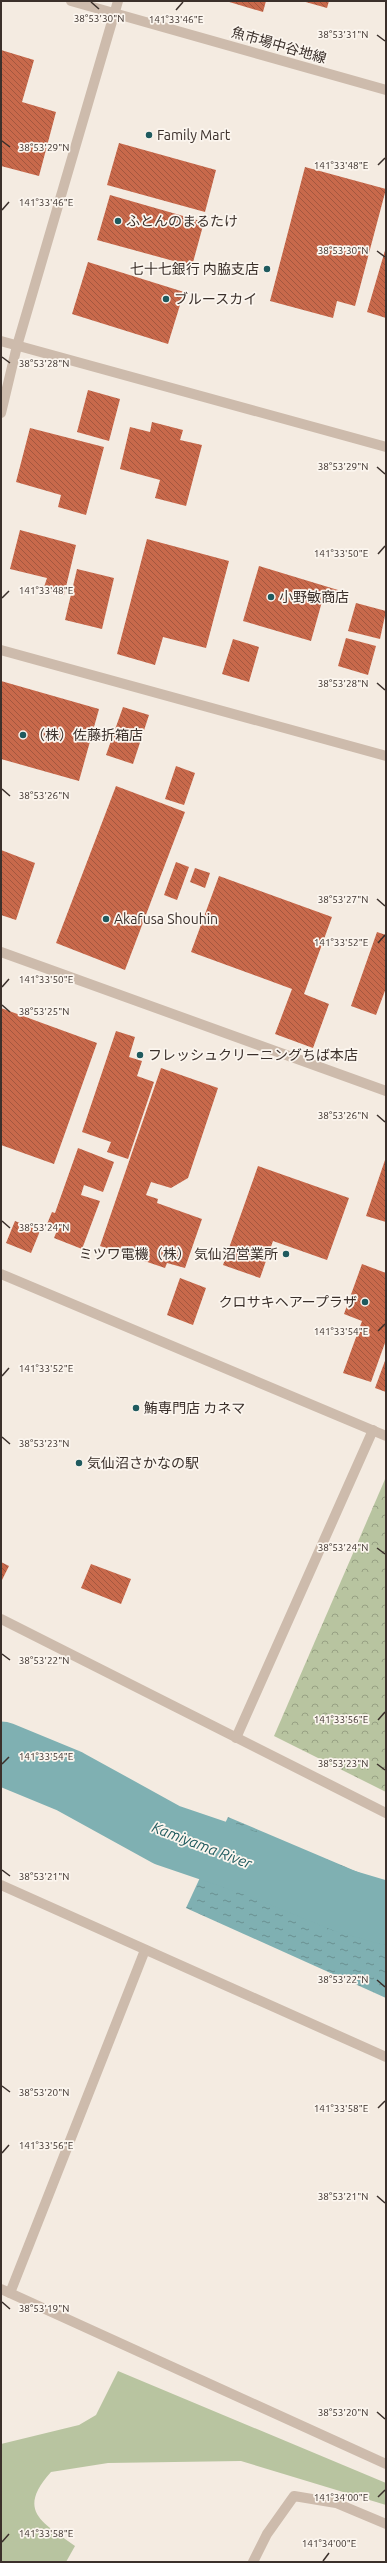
<svg xmlns="http://www.w3.org/2000/svg" width="387" height="2563" viewBox="0 0 387 2563" font-family="Ubuntu,'Noto Sans JP',sans-serif">
<style>
.grass{fill:#b8c4a0}
.forest{fill:url(#forest-crowns)}
.water{fill:url(#water-ripples)}
.lines{fill:none;stroke-linecap:round;stroke-linejoin:round}
.river{stroke:#7fb0b2;stroke-width:63}
.building{fill:url(#building-back-hatch)}
.minor{stroke:#cdbbac;stroke-width:10}
.ticks{fill:none;stroke:#3b302b;stroke-width:1.5}
.poi-dot{fill:#1f5a5e;stroke:#fbf5ee;stroke-width:1.5}
.labels{text-anchor:middle;dominant-baseline:central;stroke-width:3.5;stroke-linejoin:round;paint-order:stroke}
.street-label{font-size:14px;fill:#3b302b;stroke:#fbf5ee}
.poi-label{font-size:14px;fill:#3b302b;stroke:#fbf5ee;text-anchor:start}
.water-label{font-size:15px;font-style:italic;fill:#1f5a5e;stroke:#fbf5ee}
.ticks-label{font-size:10px;text-anchor:middle;fill:#3b302b;stroke:#fbf5ee;stroke-width:3.5;stroke-linejoin:round;paint-order:stroke}
</style>
<defs>
<pattern id="forest-crowns" width="20" height="18" patternUnits="userSpaceOnUse"><rect width="20" height="18" fill="#b8c4a0"/><path d="M2 6a3 3 0 1 1 6 0M12 15a3 3 0 1 1 6 0" fill="none" stroke="#97a083"/></pattern>
<pattern id="water-ripples" width="26" height="14" patternUnits="userSpaceOnUse"><rect width="26" height="14" fill="#7fb0b2"/><path d="M2 4q2-2 4 0t4 0M15 11q2-2 4 0t4 0" fill="none" stroke="#699091"/></pattern>
<pattern id="building-back-hatch" width="6" height="6" patternUnits="userSpaceOnUse"><rect width="6" height="6" fill="#c8694b"/><path d="M-1 5l2 2M0 0l6 6M5-1l2 2" fill="none" stroke="#a4573f"/></pattern>
</defs>
<rect width="100%" height="100%" fill="#f4ebe1"/>
<path class="grass" d="M118 2371 386 2483V2505L241 2461 108 2463 51 2472C16 2511 42 2522 75 2546L66 2562H1V2444L79 2425 96 2415Z"/>
<polygon class="forest" points="386,1477 386,1792 274,1736"/>
<polygon class="water" points="228,1817 386,1884 386,1998 186,1908"/>
<g class="lines">
<polyline class="river" points="1,1753 69,1781 167,1835 258,1866 342,1900 386,1913"/>
</g>
<g class="building">
<polygon points="226,1 266,1 263,12"/>
<polygon points="302,1 329,1 327,8"/>
<polygon points="1,50 34,60 22,102 56,112 39,176 1,166"/>
<polygon points="119,143 216,170 205,212 107,185"/>
<polygon points="305,167 386,189 355,306 337,301 333,318 270,301"/>
<polygon points="110,195 204,222 192,266 97,240"/>
<polygon points="386,247 386,318 367,312"/>
<polygon points="88,262 184,292 168,344 72,314"/>
<polygon points="88,390 120,399 109,441 77,432"/>
<polygon points="152,422 183,430 180,440 202,445 186,506 155,498 160,480 120,469 130,427 150,432"/>
<polygon points="30,428 104,447 86,515 58,507 61,495 16,482"/>
<polygon points="20,530 76,545 64,595 43,590 47,578 10,569"/>
<polygon points="147,539 229,561 206,648 163,637 155,665 117,654"/>
<polygon points="259,566 338,590 334,601 323,598 311,641 243,621"/>
<polygon points="77,569 114,578 102,629 65,620"/>
<polygon points="356,603 386,611 380,639 348,631"/>
<polygon points="346,638 376,646 368,675 338,666"/>
<polygon points="233,639 259,647 249,682 222,674"/>
<polygon points="1,681 99,709 79,781 1,759"/>
<polygon points="123,707 149,715 133,764 106,755"/>
<polygon points="176,766 195,773 184,805 165,799"/>
<polygon points="116,786 185,812 125,970 56,943"/>
<polygon points="1,850 35,863 16,920 1,915"/>
<polygon points="176,862 189,867 177,900 164,895"/>
<polygon points="195,868 210,873 205,888 190,882"/>
<polygon points="219,876 332,917 304,994 329,1004 313,1048 275,1034 292,989 191,952"/>
<polygon points="377,932 386,935 386,988 376,1015 351,1006"/>
<polygon points="1,1008 97,1043 54,1164 1,1145"/>
<polygon points="116,1031 135,1037 129,1057 142,1061 137,1076 154,1082 128,1159 107,1152 111,1142 82,1132"/>
<polygon points="161,1068 218,1088 188,1178 171,1188 151,1182 146,1195 158,1199 157,1203 202,1219 185,1268 167,1263 165,1268 100,1246"/>
<polygon points="78,1148 114,1162 103,1192 84,1185 81,1195 100,1201 82,1249 54,1238 58,1228 47,1224 52,1212 55,1213"/>
<polygon points="386,1157 386,1222 366,1216"/>
<polygon points="258,1166 349,1198 327,1260 273,1241 260,1278 223,1265"/>
<polygon points="15,1221 40,1231 31,1253 6,1243"/>
<polygon points="362,1264 386,1273 386,1340 371,1382 343,1373 362,1321 344,1314"/>
<polygon points="180,1278 206,1288 193,1325 167,1315"/>
<polygon points="386,1358 386,1392 375,1388"/>
<polygon points="1,1562 9,1566 1,1582"/>
<polygon points="91,1564 131,1579 121,1604 81,1588"/>
</g>
<g class="lines">
<g class="minor">
<polyline points="71,1 386,90"/>
<polyline points="1,341 386,447"/>
<polyline points="1,413 17,346 118,1"/>
<polyline points="1,650 386,756"/>
<polyline points="1,952 386,1091"/>
<polyline points="1,1274 386,1436"/>
<polyline points="1,1619 386,1813"/>
<polyline points="236,1738 373,1430"/>
<polyline points="1,1885 386,2057"/>
<polyline points="1,2289 386,2464"/>
<polyline points="10,2293 145,1950"/>
<polyline points="253,2562 267,2534 294,2496 336,2503 386,2524"/>
</g>
</g>
<path class="ticks" d="M91 2 99 9M176 10 183 2M377 35 385 41M2 141 10 147M378 165 385 158M2 210 9 202M377 251 385 257M2 357 10 363M377 467 385 474M378 554 385 546M2 598 9 591M377 683 385 690M2 789 10 796M377 899 385 906M378 943 385 935M2 987 9 979M2 1005 10 1012M377 1115 385 1122M2 1221 10 1228M378 1331 385 1324M2 1376 9 1368M2 1437 10 1444M377 1548 385 1554M2 1654 10 1660M378 1720 385 1712M2 1764 9 1757M377 1764 385 1770M2 1870 10 1876M377 1980 385 1987M2 2086 10 2092M378 2108 385 2101M2 2153 9 2145M377 2196 385 2203M2 2302 10 2309M377 2412 385 2419M378 2497 385 2490M2 2542 9 2534M323 2561 329 2553"/>
<g class="poi-dot">
<circle cx="149" cy="135" r="4"/>
<circle cx="118" cy="221" r="4"/>
<circle cx="267" cy="269" r="4"/>
<circle cx="166" cy="299" r="4"/>
<circle cx="271" cy="597" r="4"/>
<circle cx="23" cy="735" r="4"/>
<circle cx="106" cy="919" r="4"/>
<circle cx="140" cy="1055" r="4"/>
<circle cx="286" cy="1254" r="4"/>
<circle cx="365" cy="1302" r="4"/>
<circle cx="136" cy="1408" r="4"/>
<circle cx="79" cy="1463" r="4"/>
</g>
<g class="labels">
<g class="street-label">
<text transform="translate(279 45) rotate(16)">魚市場中谷地線</text>
</g>
<g class="poi-label">
<text x="157" y="135">Family Mart</text>
<text x="126" y="221">ふとんのまるたけ</text>
<text x="259" y="269" text-anchor="end">七十七銀行 内脇支店</text>
<text x="174" y="299">ブルースカイ</text>
<text x="279" y="597">小野敏商店</text>
<text x="31" y="735">（株）佐藤折箱店</text>
<text x="114" y="919">Akafusa Shouhin</text>
<text x="148" y="1055">フレッシュクリーニングちば本店</text>
<text x="278" y="1254" text-anchor="end">ミツワ電機（株） 気仙沼営業所</text>
<text x="357" y="1302" text-anchor="end">クロサキヘアープラザ</text>
<text x="144" y="1408">鮪専門店 カネマ</text>
<text x="87" y="1463">気仙沼さかなの駅</text>
</g>
<g class="water-label">
<text transform="translate(202 1845) rotate(21)">Kamiyama River</text>
</g>
</g>
<g class="ticks-label">
<text x="99" y="22">38°53'30"N</text>
<text x="176" y="23">141°33'46"E</text>
<text x="343" y="38">38°53'31"N</text>
<text x="44" y="151">38°53'29"N</text>
<text x="341" y="169">141°33'48"E</text>
<text x="46" y="206">141°33'46"E</text>
<text x="343" y="254">38°53'30"N</text>
<text x="44" y="367">38°53'28"N</text>
<text x="343" y="470">38°53'29"N</text>
<text x="341" y="557">141°33'50"E</text>
<text x="46" y="594">141°33'48"E</text>
<text x="343" y="687">38°53'28"N</text>
<text x="44" y="799">38°53'26"N</text>
<text x="343" y="903">38°53'27"N</text>
<text x="341" y="946">141°33'52"E</text>
<text x="46" y="983">141°33'50"E</text>
<text x="44" y="1015">38°53'25"N</text>
<text x="343" y="1119">38°53'26"N</text>
<text x="44" y="1231">38°53'24"N</text>
<text x="341" y="1335">141°33'54"E</text>
<text x="46" y="1372">141°33'52"E</text>
<text x="44" y="1447">38°53'23"N</text>
<text x="343" y="1551">38°53'24"N</text>
<text x="44" y="1664">38°53'22"N</text>
<text x="341" y="1723">141°33'56"E</text>
<text x="46" y="1760">141°33'54"E</text>
<text x="343" y="1767">38°53'23"N</text>
<text x="44" y="1880">38°53'21"N</text>
<text x="343" y="1983">38°53'22"N</text>
<text x="44" y="2096">38°53'20"N</text>
<text x="341" y="2112">141°33'58"E</text>
<text x="46" y="2149">141°33'56"E</text>
<text x="343" y="2200">38°53'21"N</text>
<text x="44" y="2312">38°53'19"N</text>
<text x="343" y="2416">38°53'20"N</text>
<text x="341" y="2501">141°34'00"E</text>
<text x="46" y="2537">141°33'58"E</text>
<text x="329" y="2547">141°34'00"E</text>
</g>
<rect width="387" height="2563" fill="none" stroke="#3b302b" stroke-width="4"/>
</svg>
